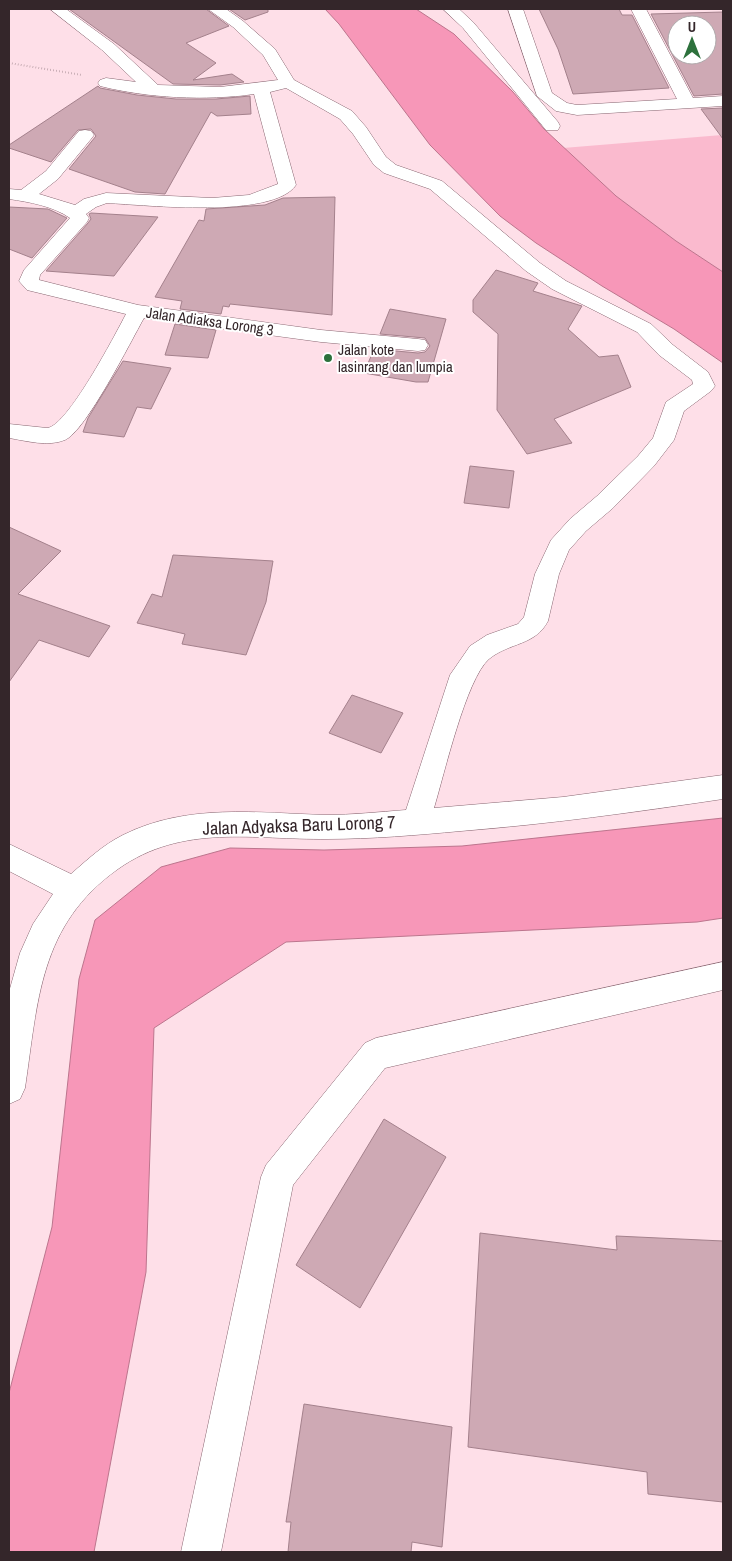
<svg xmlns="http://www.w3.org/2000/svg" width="732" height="1561" viewBox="0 0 732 1561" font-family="'Archivo Narrow',sans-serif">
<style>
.green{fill:#fabace}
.water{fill:#f797b8;stroke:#bc758d}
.building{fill:#cea9b4;stroke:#a4818c;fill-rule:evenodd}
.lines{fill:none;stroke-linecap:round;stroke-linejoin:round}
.minor-casing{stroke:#886671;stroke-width:1}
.path{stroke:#998289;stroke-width:2;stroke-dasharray:0.5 2.5;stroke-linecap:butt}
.minor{fill:#fff;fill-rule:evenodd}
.poi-dot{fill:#2d713c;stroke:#fff;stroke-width:2}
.labels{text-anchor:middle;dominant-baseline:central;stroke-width:4;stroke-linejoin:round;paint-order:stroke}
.far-street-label{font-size:15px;fill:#34262a;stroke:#fff}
.far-poi-label{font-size:15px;fill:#34262a;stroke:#fff;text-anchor:start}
.street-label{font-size:18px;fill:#34262a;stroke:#fff}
</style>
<rect width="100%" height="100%" fill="#fedfe8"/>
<polygon class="green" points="722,135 723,272 676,241 616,196 563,148"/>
<g class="water">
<polygon points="325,9 416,9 454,34 513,92 544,129 616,196 676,241 723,272 723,363 674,329 602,286 536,243 500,216 430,145 339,24"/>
<polygon points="723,818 723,918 697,922 286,942 154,1028 146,1272 94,1552 9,1552 9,1393 52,1227 79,979 95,920 161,867 230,848 324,850 462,846"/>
</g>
<g class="building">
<polygon points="69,9 206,9 229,26 186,43 216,63 193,80 232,74 244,82 220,85 173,84"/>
<polygon points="229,9 268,9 268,12 245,20"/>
<polygon points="539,9 619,9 622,15 632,15 669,88 573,94 558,49"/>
<path d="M723 12V94L694 96 651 14ZM677 25H707V55H677Z"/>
<polygon points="98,86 100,88 137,95 176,99 216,99 250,96 251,114 217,116 211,112 165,194 135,192 69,169 96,136 91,129 78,130 51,162 9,148 9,145"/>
<polygon points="723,108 723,139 701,109"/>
<polygon points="335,197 332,315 230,304 229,307 223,306 221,314 180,309 182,301 155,297 199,220 204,221 206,209 265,205 283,198"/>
<polygon points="9,207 48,209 67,218 32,258 9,249"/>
<polygon points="91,213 158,217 114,276 46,271 88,223 91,219 89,214"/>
<polygon points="496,270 538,283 533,291 582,306 568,329 599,357 618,355 631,387 554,419 572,443 527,454 497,410 498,334 473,312 473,300"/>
<polygon points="390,309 446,319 428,382 416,382 364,373 374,349 418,353 425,352 430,346 425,338 380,334"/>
<polygon points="175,324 216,330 208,358 165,355"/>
<polygon points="123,361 171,368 151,409 137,407 124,437 83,432 88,418"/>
<polygon points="470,466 514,471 509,508 464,503"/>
<polygon points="9,527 61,551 18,594 110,626 89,657 39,640 9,682"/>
<polygon points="173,555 273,561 266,602 246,655 182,644 185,634 137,623 152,594 162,597"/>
<polygon points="352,695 403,713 381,753 329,733"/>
<polygon points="384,1119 446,1157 360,1308 296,1265"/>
<polygon points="480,1233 617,1250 616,1236 723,1241 723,1502 648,1494 647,1472 468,1447"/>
<polygon points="304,1404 452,1427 442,1547 412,1542 411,1552 288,1552 291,1522 286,1522"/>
</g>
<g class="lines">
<g class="minor-casing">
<g id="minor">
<path d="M50 9H66L114 44 158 85 220 87 278 80 263 55 233 27 208 9H226L243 21 275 49 294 80 352 111 366 127 386 157 396 165 442 181 540 263 566 281 651 324 673 345 708 372 715 386 711 391 684 411 674 440 654 466 613 508 586 531 569 550 559 574 548 621C535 646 510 642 489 659 466 679 444 775 434 808L563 797 723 775V799C636 812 549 824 461 831 417 835 372 839 327 839 254 840 183 823 118 869 39 925 38 1001 25 1088L20 1099 9 1104V992L20 953 33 924 53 894 9 871V844L71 874C87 860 103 845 123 835 187 803 257 813 326 815 352 815 379 812 406 810L450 675 470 646 487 635 518 624 524 617 535 574 551 540 570 519 597 496 638 456 653 438 666 402 693 384 692 380 659 355 637 332 552 289 526 271 430 189 384 173 374 165 353 134 340 119 286 88 270 92 296 185C273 219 146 205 107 203L96 207 86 214 89 218 87 222 40 275 39 280 138 305 321 330 418 339 425 340 428 345 425 350 418 351 321 342 144 318C131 341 86 431 65 440 48 447 27 441 9 438V424L47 428C67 427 115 335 126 314L27 290 19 281 24 270 70 218C53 206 29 202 9 199V189L21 190 46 171 79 131 85 130 91 131 94 135 91 139 58 179 39 194 75 205 84 199 106 193 212 198 249 195 278 184 254 94C206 101 147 98 100 86L98 83 100 80 106 78 136 82 102 50Z"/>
<polygon points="443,9 459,9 473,22 558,122 560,126 558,130 546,130 463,28"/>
<polygon points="508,9 523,9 552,93 567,103 577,105 677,99 631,9 646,9 693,98 723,96 723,106 577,115 556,111 537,96"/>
<polygon points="723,962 723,990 385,1068 293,1185 221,1552 181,1552 261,1177 266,1165 365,1043 376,1038"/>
</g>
</g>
<polyline class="path" points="9,63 82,75"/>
<use href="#minor" class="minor"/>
</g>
<circle class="poi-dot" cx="328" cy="358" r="5"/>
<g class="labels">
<g class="far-street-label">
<text transform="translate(210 321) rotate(8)">Jalan Adiaksa Lorong 3</text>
</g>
<g class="far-poi-label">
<text x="338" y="349">Jalan kote<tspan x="338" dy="17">lasinrang dan lumpia</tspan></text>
</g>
<g class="street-label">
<text transform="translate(299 825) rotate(-2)">Jalan Adyaksa Baru Lorong 7</text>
</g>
</g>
<rect width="732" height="1561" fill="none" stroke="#34262a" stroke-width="20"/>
<g transform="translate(692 40)"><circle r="24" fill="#ffffff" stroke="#aea8aa"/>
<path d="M0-4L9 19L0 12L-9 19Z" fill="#2d713c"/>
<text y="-8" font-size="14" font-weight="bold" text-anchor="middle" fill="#34262a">U</text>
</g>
</svg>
